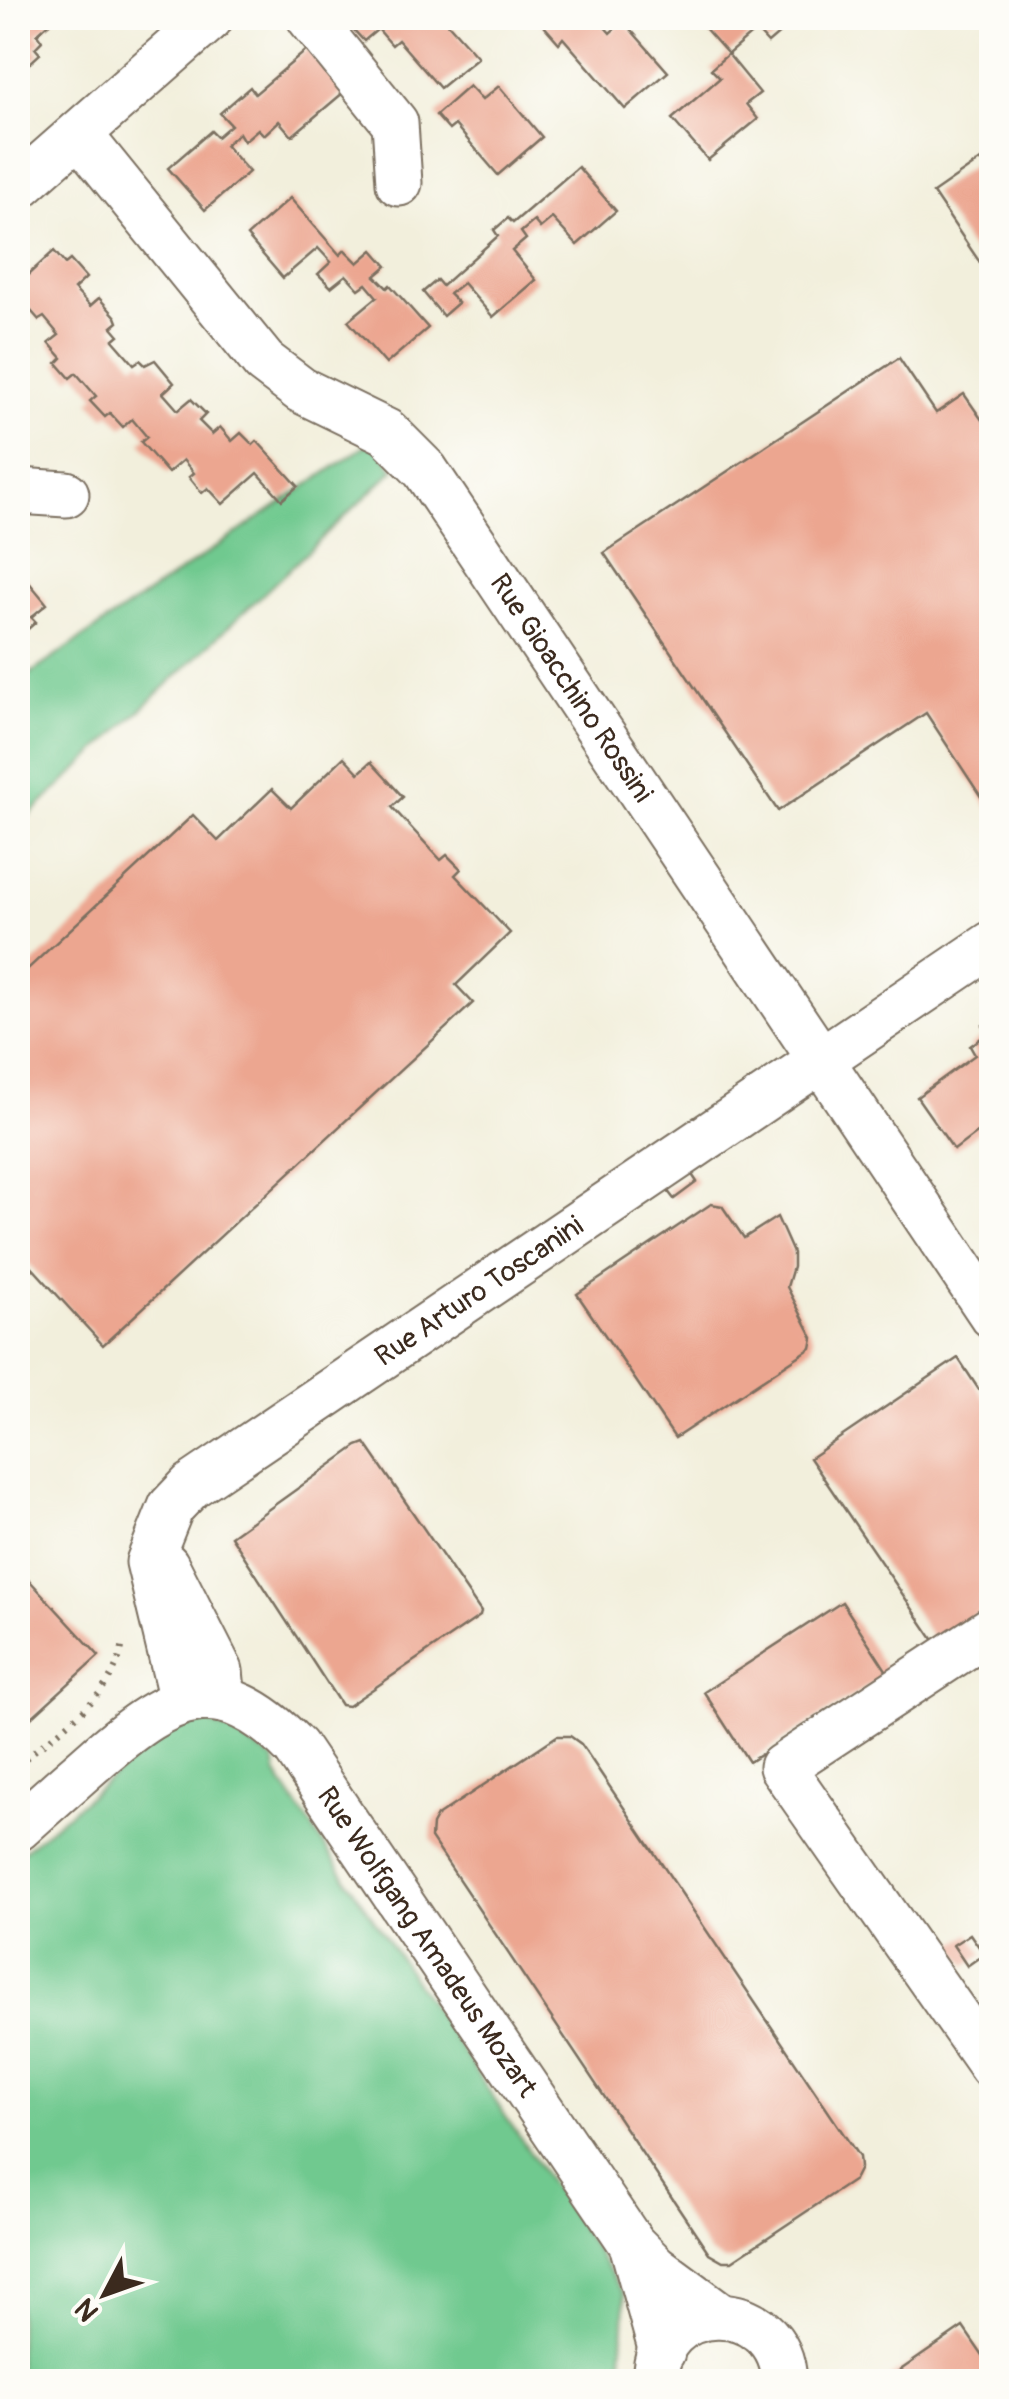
<svg xmlns="http://www.w3.org/2000/svg" width="1009" height="2399" viewBox="0 0 1009 2399" font-family="Pangolin,sans-serif">
<style>
.green{fill:#70c98f;stroke:#567a56;stroke-width:2.5}
.building{fill:#eca690}
.lines{fill:none;stroke-linecap:round;stroke-linejoin:round}
.minor-casing{stroke:#7b6f60;stroke-width:49}
.path{stroke:#7b6f60;stroke-width:6;stroke-dasharray:2.5 8;stroke-linecap:butt}
.minor{stroke:#fff;stroke-width:45}
.labels{text-anchor:middle;dominant-baseline:central;stroke-width:9;stroke-linejoin:round;paint-order:stroke}
.street-label{font-size:28px;fill:#3b2a1e;stroke:#fdfcf7}
</style>
<rect width="100%" height="100%" fill="#fdfcf7"/>
<filter id="ink" filterUnits="userSpaceOnUse"><feTurbulence type="fractalNoise" baseFrequency=".01" numOctaves="2"/><feDisplacementMap in="SourceGraphic" scale="20" xChannelSelector="R" yChannelSelector="G"/><feConvolveMatrix kernelMatrix="1 2 1 2 8 2 1 2 1" color-interpolation-filters="sRGB"/></filter>
<filter id="wash" filterUnits="userSpaceOnUse"><feTurbulence type="fractalNoise" baseFrequency=".0048" numOctaves="4" result="noise"/><feDisplacementMap in="SourceGraphic" scale="40" xChannelSelector="R" yChannelSelector="G"/><feGaussianBlur stdDeviation="2.25" result="paint"/><feColorMatrix in="noise" values="0 0 0 0 0 0 0 0 0 0 0 0 0 0 0 0 0 1.4 0 .05"/><feComposite in="paint" operator="in"/></filter>
<g filter="url(#wash)">
<rect width="100%" height="100%" fill="#f2efdc"/>
<g class="green">
<polygon points="374,440 394,470 18,826 18,682"/>
<path d="M199 1719 230 1731 274 1760 277 1775 624 2293C626 2323 621 2352 622 2381L18 2382V1855L178 1722Z"/>
</g>
<g id="blocks">
<g class="building">
<polygon points="18,18 55,18 37,34 42,41 35,48 40,54 18,74"/>
<polygon points="343,18 416,18 418,20 443,18 478,57 440,88 398,40 392,45 378,29 364,41"/>
<polygon points="537,18 597,18 610,33 623,21 668,72 625,109 563,38 559,43"/>
<polygon points="696,18 785,18 790,24 768,43 756,30 728,54"/>
<polygon points="308,49 344,92 292,136 279,121 264,135 258,129 244,141 239,133 225,145 249,172 205,210 168,168 211,131 217,137 231,125 220,113 250,87 255,94"/>
<polygon points="728,54 760,93 746,104 758,119 708,160 672,119 720,78 711,69"/>
<polygon points="469,86 482,100 499,86 542,137 498,175 455,125 449,130 436,115"/>
<polygon points="991,153 991,279 933,193"/>
<polygon points="578,167 616,211 577,245 552,218 540,228 534,221 521,232 526,239 512,251 536,280 493,317 463,283 449,294 458,303 443,316 423,292 437,280 442,286 498,236 494,230 508,218 513,223"/>
<polygon points="290,198 340,255 345,250 358,263 373,250 387,266 375,276 387,288 390,285 428,328 386,364 348,321 377,297 366,284 359,289 346,275 331,287 318,274 331,262 318,248 283,278 247,236"/>
<polygon points="54,251 65,264 70,260 86,278 74,289 90,306 99,298 116,317 118,322 112,327 119,335 113,340 134,364 140,360 145,365 155,360 174,383 163,393 178,410 191,399 206,414 199,421 212,434 220,427 232,441 241,433 253,445 257,441 298,486 282,500 258,473 223,504 208,488 202,493 189,477 194,473 183,460 168,473 141,442 147,437 132,419 123,427 110,413 105,417 90,401 96,396 76,373 70,378 57,363 62,358 49,343 59,335 44,317 39,320 18,296 18,284"/>
<polygon points="899,358 936,413 964,394 991,433 991,812 926,713 778,811 604,553"/>
<polygon points="18,569 47,604 31,617 36,622 20,636"/>
<polygon points="344,757 359,773 371,762 403,797 392,807 441,860 447,855 461,869 455,875 510,933 456,985 473,1003 103,1345 18,1252 18,978 193,815 218,841 272,789 291,808"/>
<polygon points="991,1019 991,1094 981,1102 991,1122 954,1150 917,1097 975,1055 970,1046 988,1033 983,1025"/>
<polygon points="691,1173 697,1182 674,1199 667,1190"/>
<polygon points="711,1204 722,1206 744,1238 777,1217 793,1253 793,1267 787,1287 813,1338 811,1348 675,1438 577,1294"/>
<polygon points="958,1358 991,1408 991,1604 935,1642 810,1458"/>
<polygon points="365,1443 481,1612 480,1616 348,1706 341,1705 231,1536 357,1446"/>
<polygon points="18,1568 99,1656 18,1730"/>
<polygon points="842,1602 888,1673 749,1762 704,1692"/>
<polygon points="557,1736 570,1736 581,1744 859,2157 860,2168 854,2180 732,2261 723,2261 709,2253 431,1838 432,1825 437,1816"/>
<polygon points="970,1934 984,1954 967,1966 953,1945"/>
<polygon points="963,2327 991,2368 991,2382 883,2382"/>
</g>
</g>
</g>
<g filter="url(#ink)">
<use href="#blocks" fill-opacity="0" stroke="#7b6f60" stroke-width="2.5"/>
<g class="lines">
<g class="minor-casing">
<g id="minor">
<polyline points="310,18 395,123 399,183"/>
<path id="s1" d="M79 134 264 362 301 390 387 432 425 470 992 1315"/>
<polyline points="18,187 210,18"/>
<polyline points="18,491 66,494"/>
<polyline points="166,1565 220,1671 223,1700"/>
<polyline points="992,1629 782,1767 992,2067"/>
<path id="s2" d="M182 1700 149 1562 171 1507 191 1486 992 944"/>
<path id="s3" d="M18 1828C44 1804 71 1781 98 1757 171 1694 219 1669 295 1747L632 2244 655 2267 720 2315"/>
<polyline points="632,2244 662,2352"/>
<path d="M656 2382C650 2298 781 2291 784 2382"/>
</g>
</g>
<path class="path" d="M18 1765C56 1731 117 1696 123 1641"/>
<use href="#minor" class="minor"/>
</g>
</g>
<g class="labels">
<g class="street-label">
<text stroke="none"><textPath href="#s1" startOffset="752">Rue Gioacchino Rossini</textPath></text>
<text stroke="none"><textPath href="#s2" startOffset="578">Rue Arturo Toscanini</textPath></text>
<text stroke="none"><textPath href="#s3" startOffset="572">Rue Wolfgang Amadeus Mozart</textPath></text>
</g>
</g>
<rect width="1009" height="2399" fill="none" stroke="#fdfcf7" stroke-width="60"/>
<g transform="translate(105 2294) rotate(229)" stroke="#fdfcf7" stroke-width="8" paint-order="stroke">
<path d="M0-8L18 38L0 25L-18 38Z" fill="#3b2a1e"/>
<text y="-15" font-size="28" font-weight="bold" text-anchor="middle" fill="#3b2a1e">N</text>
</g>
</svg>
